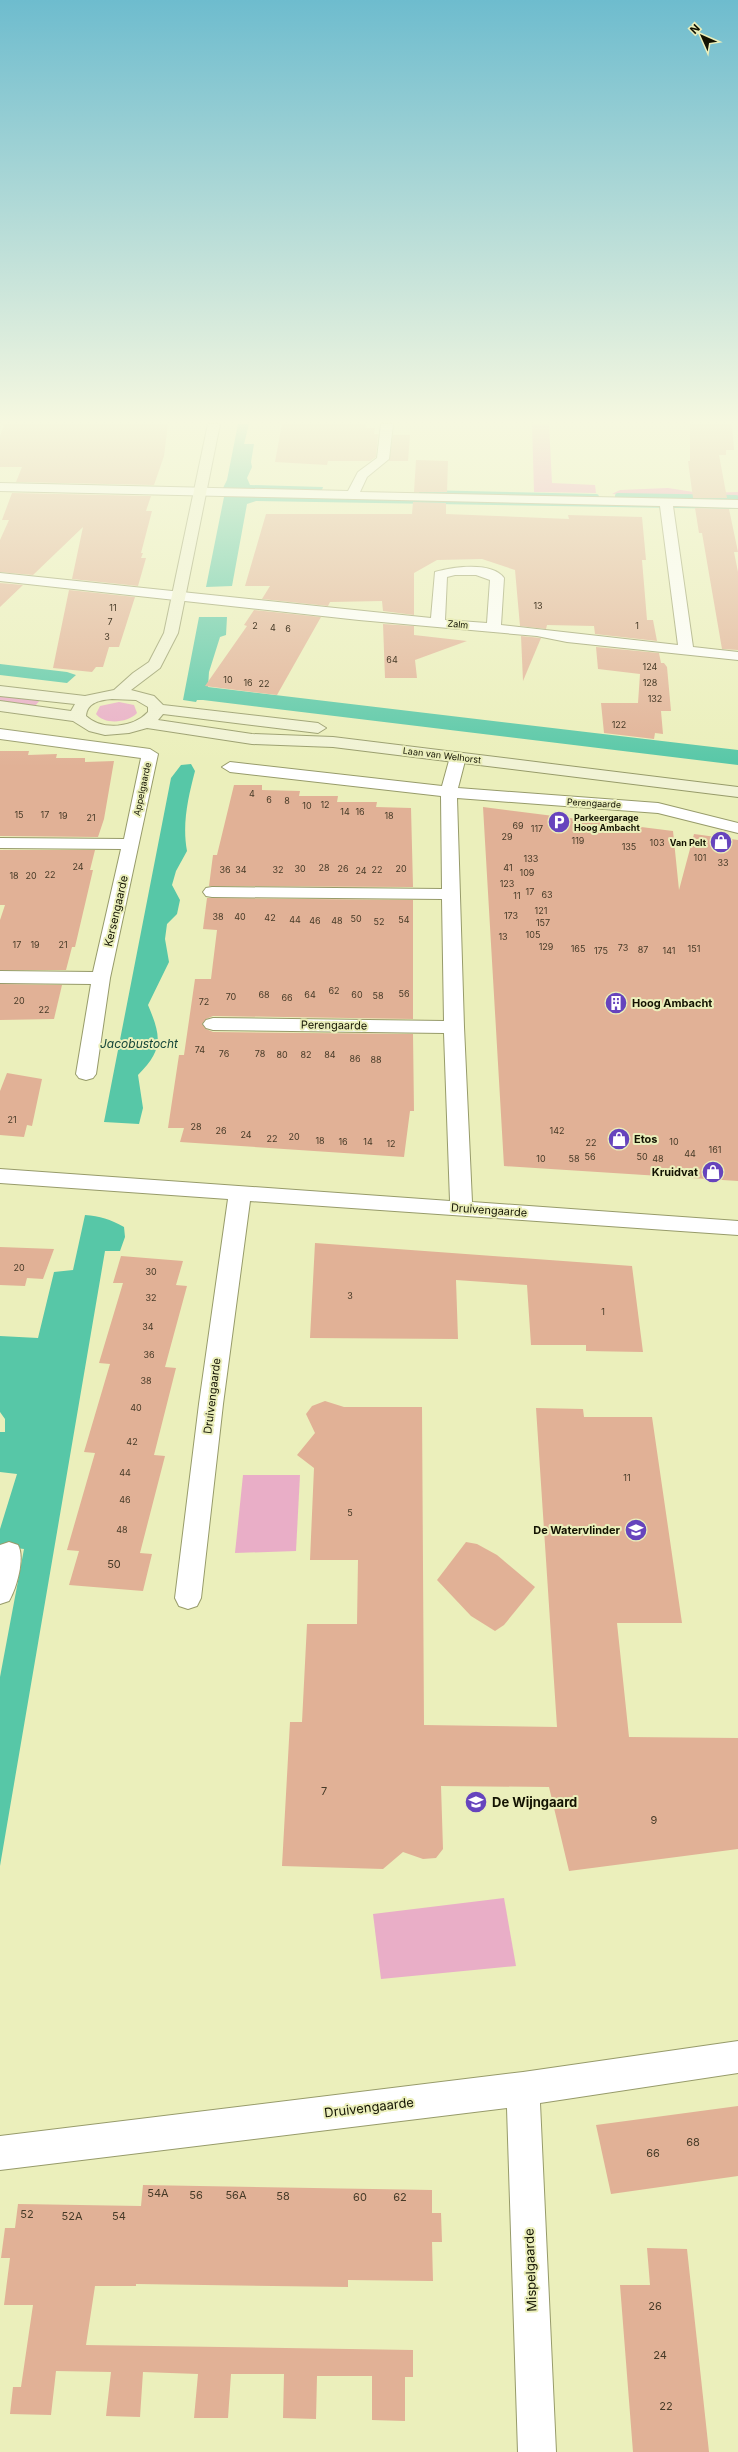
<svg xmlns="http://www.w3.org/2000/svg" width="738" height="2452" viewBox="0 0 738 2452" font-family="Inter,sans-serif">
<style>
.green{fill:#e9aec7}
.forest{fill:#f099c1}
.water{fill:#57c7a7}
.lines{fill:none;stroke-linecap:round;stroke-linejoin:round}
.stream{stroke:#57c7a7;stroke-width:6}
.building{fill:#e1b196}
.street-casing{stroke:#979b6a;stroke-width:2}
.secondary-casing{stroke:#979b6a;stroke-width:2}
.street{fill:#fff;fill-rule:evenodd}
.secondary{fill:#f1f3d5;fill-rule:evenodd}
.labels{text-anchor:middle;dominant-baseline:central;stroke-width:4;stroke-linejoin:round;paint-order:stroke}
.number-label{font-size:9px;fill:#463a27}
.far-street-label{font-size:9px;fill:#131302;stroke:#ebefbb}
.far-poi-label{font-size:9px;font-weight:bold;fill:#131302;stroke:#ebefbb;text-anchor:start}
.street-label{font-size:11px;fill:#131302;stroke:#ebefbb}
.poi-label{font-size:11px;font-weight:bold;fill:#131302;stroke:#ebefbb;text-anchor:start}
.near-number-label{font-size:11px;fill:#463a27}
.water-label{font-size:12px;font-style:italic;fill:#144538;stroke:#ebefbb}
.near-poi-label{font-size:13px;font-weight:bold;fill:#131302;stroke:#ebefbb;text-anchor:start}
.near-street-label{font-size:13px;fill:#131302;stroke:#ebefbb}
</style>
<rect width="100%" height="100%" fill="#ebefbb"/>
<g class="green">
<polygon points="0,694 41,699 35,706 0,702"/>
<path d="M119 702 134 705 137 713C128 723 104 725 96 714L100 706Z"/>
<polygon points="243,1475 300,1475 296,1551 235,1553"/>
<polygon points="504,1898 516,1966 381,1979 373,1914"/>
</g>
<g class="forest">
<polygon points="532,424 549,424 552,483 595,485 596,493 534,492"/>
<polygon points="668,488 700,493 738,492 738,496 612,494 620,490"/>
</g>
<g class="water">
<polygon points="238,424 249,424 244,444 254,444 251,462 252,467 247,478 250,485 323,487 322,490 223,488 227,480"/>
<polygon points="229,496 738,506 738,509 256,501 247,504 232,586 206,587 224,497"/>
<polygon points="199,617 227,617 226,635 220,637 209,672 208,687 738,750 738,765 203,700 197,700 196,702 183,700"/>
<polygon points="0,664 67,672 76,675 67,683 0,675"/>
<path d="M191 764 195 771C188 798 182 824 187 851L176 871 172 885 180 900 177 914 167 924 165 939 169 962 148 1005C161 1036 164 1049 138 1075L143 1108 139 1124 104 1122 171 778 181 765Z"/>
<path d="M85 1215C100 1216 110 1219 124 1227L125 1237 120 1251H105L0 1866V1677L24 1549 0 1546V1529L17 1474 0 1472V1432H5V1419L0 1412V1336L38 1338 54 1272 73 1270Z"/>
</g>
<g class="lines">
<g class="stream">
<polyline points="422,493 596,497"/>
<polyline points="618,496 736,498"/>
</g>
</g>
<g class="building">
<polygon points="4,424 168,424 164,456 154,485 16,482 22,467 0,467 0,436"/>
<polygon points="282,424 366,424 366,428 375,428 374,434 378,434 376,457 370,461 328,461 327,465 275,462"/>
<polygon points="690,424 732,424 734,450 726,450 726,455 719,455 727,498 693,498 688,461 690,461"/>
<polygon points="393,435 410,435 408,461 389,461"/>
<polygon points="416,460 448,461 447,492 414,492"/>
<polygon points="12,493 151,496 146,511 152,511 141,553 143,553 141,558 146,558 138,586 72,579 83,527 33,575 0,572 0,540 9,520 2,520"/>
<polygon points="413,502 446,503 446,514 569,519 568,515 642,517 646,560 642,560 647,620 653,620 657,641 595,634 594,626 547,625 546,629 520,626 515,570 482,559 437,560 414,573 414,615 383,611 382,601 330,602 328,606 262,599 270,586 245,586 266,514 412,514"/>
<polygon points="695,508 729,509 738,552 734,552 738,572 738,650 722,649 702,533 699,533"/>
<polygon points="0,583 23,585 0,607"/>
<polygon points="69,590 135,597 119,647 109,647 103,667 96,667 92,672 53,668"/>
<polygon points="254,610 321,617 277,695 205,686 247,626 244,625"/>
<polygon points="383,624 414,626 414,635 467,641 415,660 417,678 385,678"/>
<polygon points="521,636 541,638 523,681"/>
<polygon points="596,647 659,653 661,663 664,663 667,667 671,711 661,711 663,734 655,733 654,739 604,733 601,703 638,703 640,674 598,669"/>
<polygon points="0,751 29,751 28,755 57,754 56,758 85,758 85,762 114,761 104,819 98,837 0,836"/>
<polygon points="234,785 262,785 262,790 300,791 299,796 338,796 337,802 377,802 376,807 411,808 413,887 209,886 213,855 217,855"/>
<polygon points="483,807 673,831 679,890 694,834 738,840 738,1181 504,1166"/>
<polygon points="0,850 95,850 90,870 93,870 75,947 72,947 66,970 0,970 0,920 5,905 0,905"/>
<polygon points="207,898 413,900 413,1019 213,1016 206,1019 202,1024 206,1029 213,1032 413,1034 414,1111 410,1111 404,1157 180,1142 184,1128 168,1128 179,1055 184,1055 195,979 211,979 217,930 203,929"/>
<polygon points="0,984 62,985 54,1019 0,1020"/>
<polygon points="7,1073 42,1079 32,1126 27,1125 24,1137 0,1135 0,1091"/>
<polygon points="315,1243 632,1266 643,1352 586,1351 586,1345 531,1345 527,1285 456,1280 458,1339 310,1338"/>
<polygon points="0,1247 54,1249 43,1279 27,1278 25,1286 0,1285"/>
<polygon points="121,1256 183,1261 176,1285 187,1286 165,1367 176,1368 154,1455 165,1456 140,1553 152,1554 143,1591 69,1585 79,1551 67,1550 95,1453 84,1452 110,1364 99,1363 123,1283 113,1283"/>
<polygon points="325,1401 344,1407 422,1407 424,1725 557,1727 536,1408 583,1409 584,1417 652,1417 682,1623 617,1623 629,1737 738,1738 738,1849 569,1871 549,1787 441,1786 443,1849 436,1858 423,1859 403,1852 383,1869 282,1866 290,1722 302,1722 307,1624 357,1624 358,1560 310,1560 314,1468 297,1455 315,1433 306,1414 312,1406"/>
<polygon points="466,1542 477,1544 497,1555 535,1587 504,1625 495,1631 471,1616 437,1580"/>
<polygon points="738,2106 738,2176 611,2194 596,2125"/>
<polygon points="143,2185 432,2190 432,2213 441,2213 442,2242 432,2242 433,2281 348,2280 348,2287 136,2284 136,2286 95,2286 86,2345 413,2350 413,2377 405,2377 405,2421 372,2420 372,2376 317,2376 316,2419 283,2418 284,2374 231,2374 228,2418 194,2418 198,2374 143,2372 140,2417 106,2416 111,2372 56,2371 51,2415 10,2414 13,2387 21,2387 33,2305 4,2305 10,2258 1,2258 5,2228 15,2228 18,2204 141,2206"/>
<polygon points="647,2248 687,2249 709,2452 633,2452 620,2285 650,2285"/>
</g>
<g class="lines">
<g class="street-casing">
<g id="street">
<path d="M381 424H393L389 459 367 477 360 492 738 500V508L673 506 693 647 738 652V660L567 642 537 636 359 620 0 581V573L431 618 435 572C452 567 492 561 504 578L501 625 678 645 660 506 0 491V483L348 491 358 472 377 458ZM455 575H476L490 580 487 623 445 620 447 577Z"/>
<polygon points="0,729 150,749 158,754 110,978 96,1074 93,1078 86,1080 79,1078 76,1074 91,984 0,983 0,971 93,972 121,849 0,848 0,838 124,839 141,758 0,739"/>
<polygon points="458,752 466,757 458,788 658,803 738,823 738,833 658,813 457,798 464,1027 472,1202 738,1221 738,1235 250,1201 223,1404 201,1598 197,1606 188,1609 179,1606 175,1598 199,1404 228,1199 0,1183 0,1169 450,1201 444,1033 213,1030 206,1028 203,1024 206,1020 213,1018 444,1021 442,899 212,897 206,896 203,892 206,888 212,887 442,889 441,796 230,772 222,767 230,762 442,786 450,757"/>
<path d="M9 1542 18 1545C25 1558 17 1587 9 1601L0 1604V1545Z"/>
<polygon points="738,2041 738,2073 540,2103 556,2452 518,2452 507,2108 0,2170 0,2136 523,2072"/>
</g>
</g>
<g class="secondary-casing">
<path id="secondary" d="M208 424H220L178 633 160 668 131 690 154 696 163 705 318 723 326 728 318 733 163 714 158 720 252 734 333 737 738 787V797L333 747 252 744 147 728 129 733 105 735 89 731 73 721 0 711V701L71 711 75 704 0 696V686L85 696 114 690 133 673 149 662 164 633ZM112 699 136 700 148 707V712C133 728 102 731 86 716 87 702 101 700 112 699Z"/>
</g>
<use href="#street" class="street"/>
<use href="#secondary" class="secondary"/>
</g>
<linearGradient id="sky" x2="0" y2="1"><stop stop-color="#6ebcce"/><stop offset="0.55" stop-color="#f6f8e0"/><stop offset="1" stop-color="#f6f8e0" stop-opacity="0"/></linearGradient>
<rect width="738" height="767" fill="url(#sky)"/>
<defs>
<g id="parking-disc" transform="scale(1.15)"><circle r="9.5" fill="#6644bd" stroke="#ebefbb"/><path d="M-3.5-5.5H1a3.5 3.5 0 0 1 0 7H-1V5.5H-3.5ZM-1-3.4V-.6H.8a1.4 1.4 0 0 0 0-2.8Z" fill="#fff"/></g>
<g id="shop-disc" transform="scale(1.15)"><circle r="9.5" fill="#6644bd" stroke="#ebefbb"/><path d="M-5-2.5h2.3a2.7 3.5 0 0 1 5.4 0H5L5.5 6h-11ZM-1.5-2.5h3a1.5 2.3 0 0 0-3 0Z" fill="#fff"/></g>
<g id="building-disc" transform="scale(1.15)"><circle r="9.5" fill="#6644bd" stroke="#ebefbb"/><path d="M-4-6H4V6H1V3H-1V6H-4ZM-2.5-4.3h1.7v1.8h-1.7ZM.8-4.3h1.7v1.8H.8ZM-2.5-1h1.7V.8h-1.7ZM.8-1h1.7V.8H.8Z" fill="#fff"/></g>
<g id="school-disc" transform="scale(1.15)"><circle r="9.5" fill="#6644bd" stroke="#ebefbb"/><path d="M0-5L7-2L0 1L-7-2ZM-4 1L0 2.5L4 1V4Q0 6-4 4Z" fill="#fff"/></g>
</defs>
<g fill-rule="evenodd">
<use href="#parking-disc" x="559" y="822"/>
<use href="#shop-disc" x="721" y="842"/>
<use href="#building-disc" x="616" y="1003"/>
<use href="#shop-disc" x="619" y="1139"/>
<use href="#shop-disc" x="713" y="1172"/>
<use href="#school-disc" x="636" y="1530"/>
<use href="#school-disc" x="476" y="1802"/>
</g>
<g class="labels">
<g class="number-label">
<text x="538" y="605">13</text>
<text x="113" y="607">11</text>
<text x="110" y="621">7</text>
<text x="255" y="625">2</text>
<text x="637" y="625">1</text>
<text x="273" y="627">4</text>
<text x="288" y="628">6</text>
<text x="107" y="636">3</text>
<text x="392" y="659">64</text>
<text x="650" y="666">124</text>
<text x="228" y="679">10</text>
<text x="248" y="682">16</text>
<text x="650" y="682">128</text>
<text x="264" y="683">22</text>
<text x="655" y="698">132</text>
<text x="619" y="724">122</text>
<text x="252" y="793">4</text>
<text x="269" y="799">6</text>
<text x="287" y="800">8</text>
<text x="325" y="804">12</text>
<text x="307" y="805">10</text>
<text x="345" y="811">14</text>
<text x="360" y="811">16</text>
<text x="19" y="814">15</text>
<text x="45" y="814">17</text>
<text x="63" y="815">19</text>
<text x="389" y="815">18</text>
<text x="91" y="817">21</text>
<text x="518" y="825">69</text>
<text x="537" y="828">117</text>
<text x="507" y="836">29</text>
<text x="578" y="840">119</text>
<text x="657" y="842">103</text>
<text x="629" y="846">135</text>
<text x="700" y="857">101</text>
<text x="531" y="858">133</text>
<text x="723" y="862">33</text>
<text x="78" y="866">24</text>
<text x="324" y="867">28</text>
<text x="508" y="867">41</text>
<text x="300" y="868">30</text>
<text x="343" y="868">26</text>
<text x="401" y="868">20</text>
<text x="225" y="869">36</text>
<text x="241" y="869">34</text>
<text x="278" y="869">32</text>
<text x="377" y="869">22</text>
<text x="361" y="870">24</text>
<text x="527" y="872">109</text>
<text x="50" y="874">22</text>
<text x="14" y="875">18</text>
<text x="31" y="875">20</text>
<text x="507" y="883">123</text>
<text x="530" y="891">17</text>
<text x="547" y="894">63</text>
<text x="517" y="895">11</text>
<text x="541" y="910">121</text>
<text x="511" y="915">173</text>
<text x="218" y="916">38</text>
<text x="240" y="916">40</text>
<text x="270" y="917">42</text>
<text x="356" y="918">50</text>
<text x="295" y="919">44</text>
<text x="404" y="919">54</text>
<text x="315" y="920">46</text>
<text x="337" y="920">48</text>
<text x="379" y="921">52</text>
<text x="543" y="922">157</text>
<text x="533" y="934">105</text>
<text x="503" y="936">13</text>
<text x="17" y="944">17</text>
<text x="35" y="944">19</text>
<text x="63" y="944">21</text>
<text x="546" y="946">129</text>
<text x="623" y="947">73</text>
<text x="578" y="948">165</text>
<text x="694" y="948">151</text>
<text x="643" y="949">87</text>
<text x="601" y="950">175</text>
<text x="669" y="950">141</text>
<text x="334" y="990">62</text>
<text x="404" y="993">56</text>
<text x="264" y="994">68</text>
<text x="310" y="994">64</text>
<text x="357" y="994">60</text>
<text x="378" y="995">58</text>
<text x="231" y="996">70</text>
<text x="287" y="997">66</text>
<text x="19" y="1000">20</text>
<text x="204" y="1001">72</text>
<text x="44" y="1009">22</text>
<text x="200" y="1049">74</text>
<text x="224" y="1053">76</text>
<text x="260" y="1053">78</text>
<text x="282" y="1054">80</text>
<text x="306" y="1054">82</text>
<text x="330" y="1054">84</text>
<text x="355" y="1058">86</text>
<text x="376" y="1059">88</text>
<text x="12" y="1119">21</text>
<text x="196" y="1126">28</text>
<text x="221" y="1130">26</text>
<text x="557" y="1130">142</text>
<text x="246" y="1134">24</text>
<text x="294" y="1136">20</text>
<text x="272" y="1138">22</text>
<text x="320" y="1140">18</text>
<text x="343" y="1141">16</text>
<text x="368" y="1141">14</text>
<text x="674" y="1141">10</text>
<text x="591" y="1142">22</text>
<text x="391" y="1143">12</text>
<text x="715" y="1149">161</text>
<text x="690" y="1153">44</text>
<text x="590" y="1156">56</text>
<text x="642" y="1156">50</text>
<text x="541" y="1158">10</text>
<text x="574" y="1158">58</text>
<text x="658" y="1158">48</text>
<text x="19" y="1267">20</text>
<text x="151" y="1271">30</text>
<text x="350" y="1295">3</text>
<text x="151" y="1297">32</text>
<text x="603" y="1311">1</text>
<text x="148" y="1326">34</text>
<text x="149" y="1354">36</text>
<text x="146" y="1380">38</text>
<text x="136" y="1407">40</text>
<text x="132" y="1441">42</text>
<text x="125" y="1472">44</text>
<text x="627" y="1477">11</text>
<text x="125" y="1499">46</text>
<text x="350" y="1512">5</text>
<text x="122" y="1529">48</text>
</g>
<g class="far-street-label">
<text transform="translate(458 624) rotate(6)">Zalm</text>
<text transform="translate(442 755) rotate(7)">Laan van Welhorst</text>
<text transform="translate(142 789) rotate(-78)">Appelgaarde</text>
<text transform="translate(594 803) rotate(3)">Perengaarde</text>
</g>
<g class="far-poi-label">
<text x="574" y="817">Parkeergarage<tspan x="574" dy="10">Hoog Ambacht</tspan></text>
<text x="706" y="842" text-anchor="end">Van Pelt</text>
</g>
<g class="street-label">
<text transform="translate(116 911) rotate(-77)">Kersengaarde</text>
<text transform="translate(334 1025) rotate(1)">Perengaarde</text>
<text transform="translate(489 1210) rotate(4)">Druivengaarde</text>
<text transform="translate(212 1396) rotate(-83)">Druivengaarde</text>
</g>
<g class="poi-label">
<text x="632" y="1003">Hoog Ambacht</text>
<text x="634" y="1139">Etos</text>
<text x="698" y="1172" text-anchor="end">Kruidvat</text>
<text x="620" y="1530" text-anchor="end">De Watervlinder</text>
</g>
<g class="near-number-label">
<text x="114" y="1564">50</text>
<text x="324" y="1791">7</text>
<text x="654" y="1820">9</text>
<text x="693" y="2142">68</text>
<text x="653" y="2153">66</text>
<text x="158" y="2193">54A</text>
<text x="196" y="2195">56</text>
<text x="236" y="2195">56A</text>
<text x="283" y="2196">58</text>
<text x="360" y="2197">60</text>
<text x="400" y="2197">62</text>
<text x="27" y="2214">52</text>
<text x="72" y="2216">52A</text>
<text x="119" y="2216">54</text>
<text x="655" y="2306">26</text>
<text x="660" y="2355">24</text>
<text x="666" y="2406">22</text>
</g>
<g class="water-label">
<text x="139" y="1043">Jacobustocht</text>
</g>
<g class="near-poi-label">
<text x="492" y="1802">De Wijngaard</text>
</g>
<g class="near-street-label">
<text transform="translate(369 2107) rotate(-7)">Druivengaarde</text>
<text transform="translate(530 2270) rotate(-92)">Mispelgaarde</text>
</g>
</g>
<g transform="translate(702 36) rotate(315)" stroke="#ebefbb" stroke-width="3" paint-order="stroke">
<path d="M0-3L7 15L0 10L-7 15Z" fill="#131302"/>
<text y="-6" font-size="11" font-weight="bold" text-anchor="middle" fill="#131302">N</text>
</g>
</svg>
